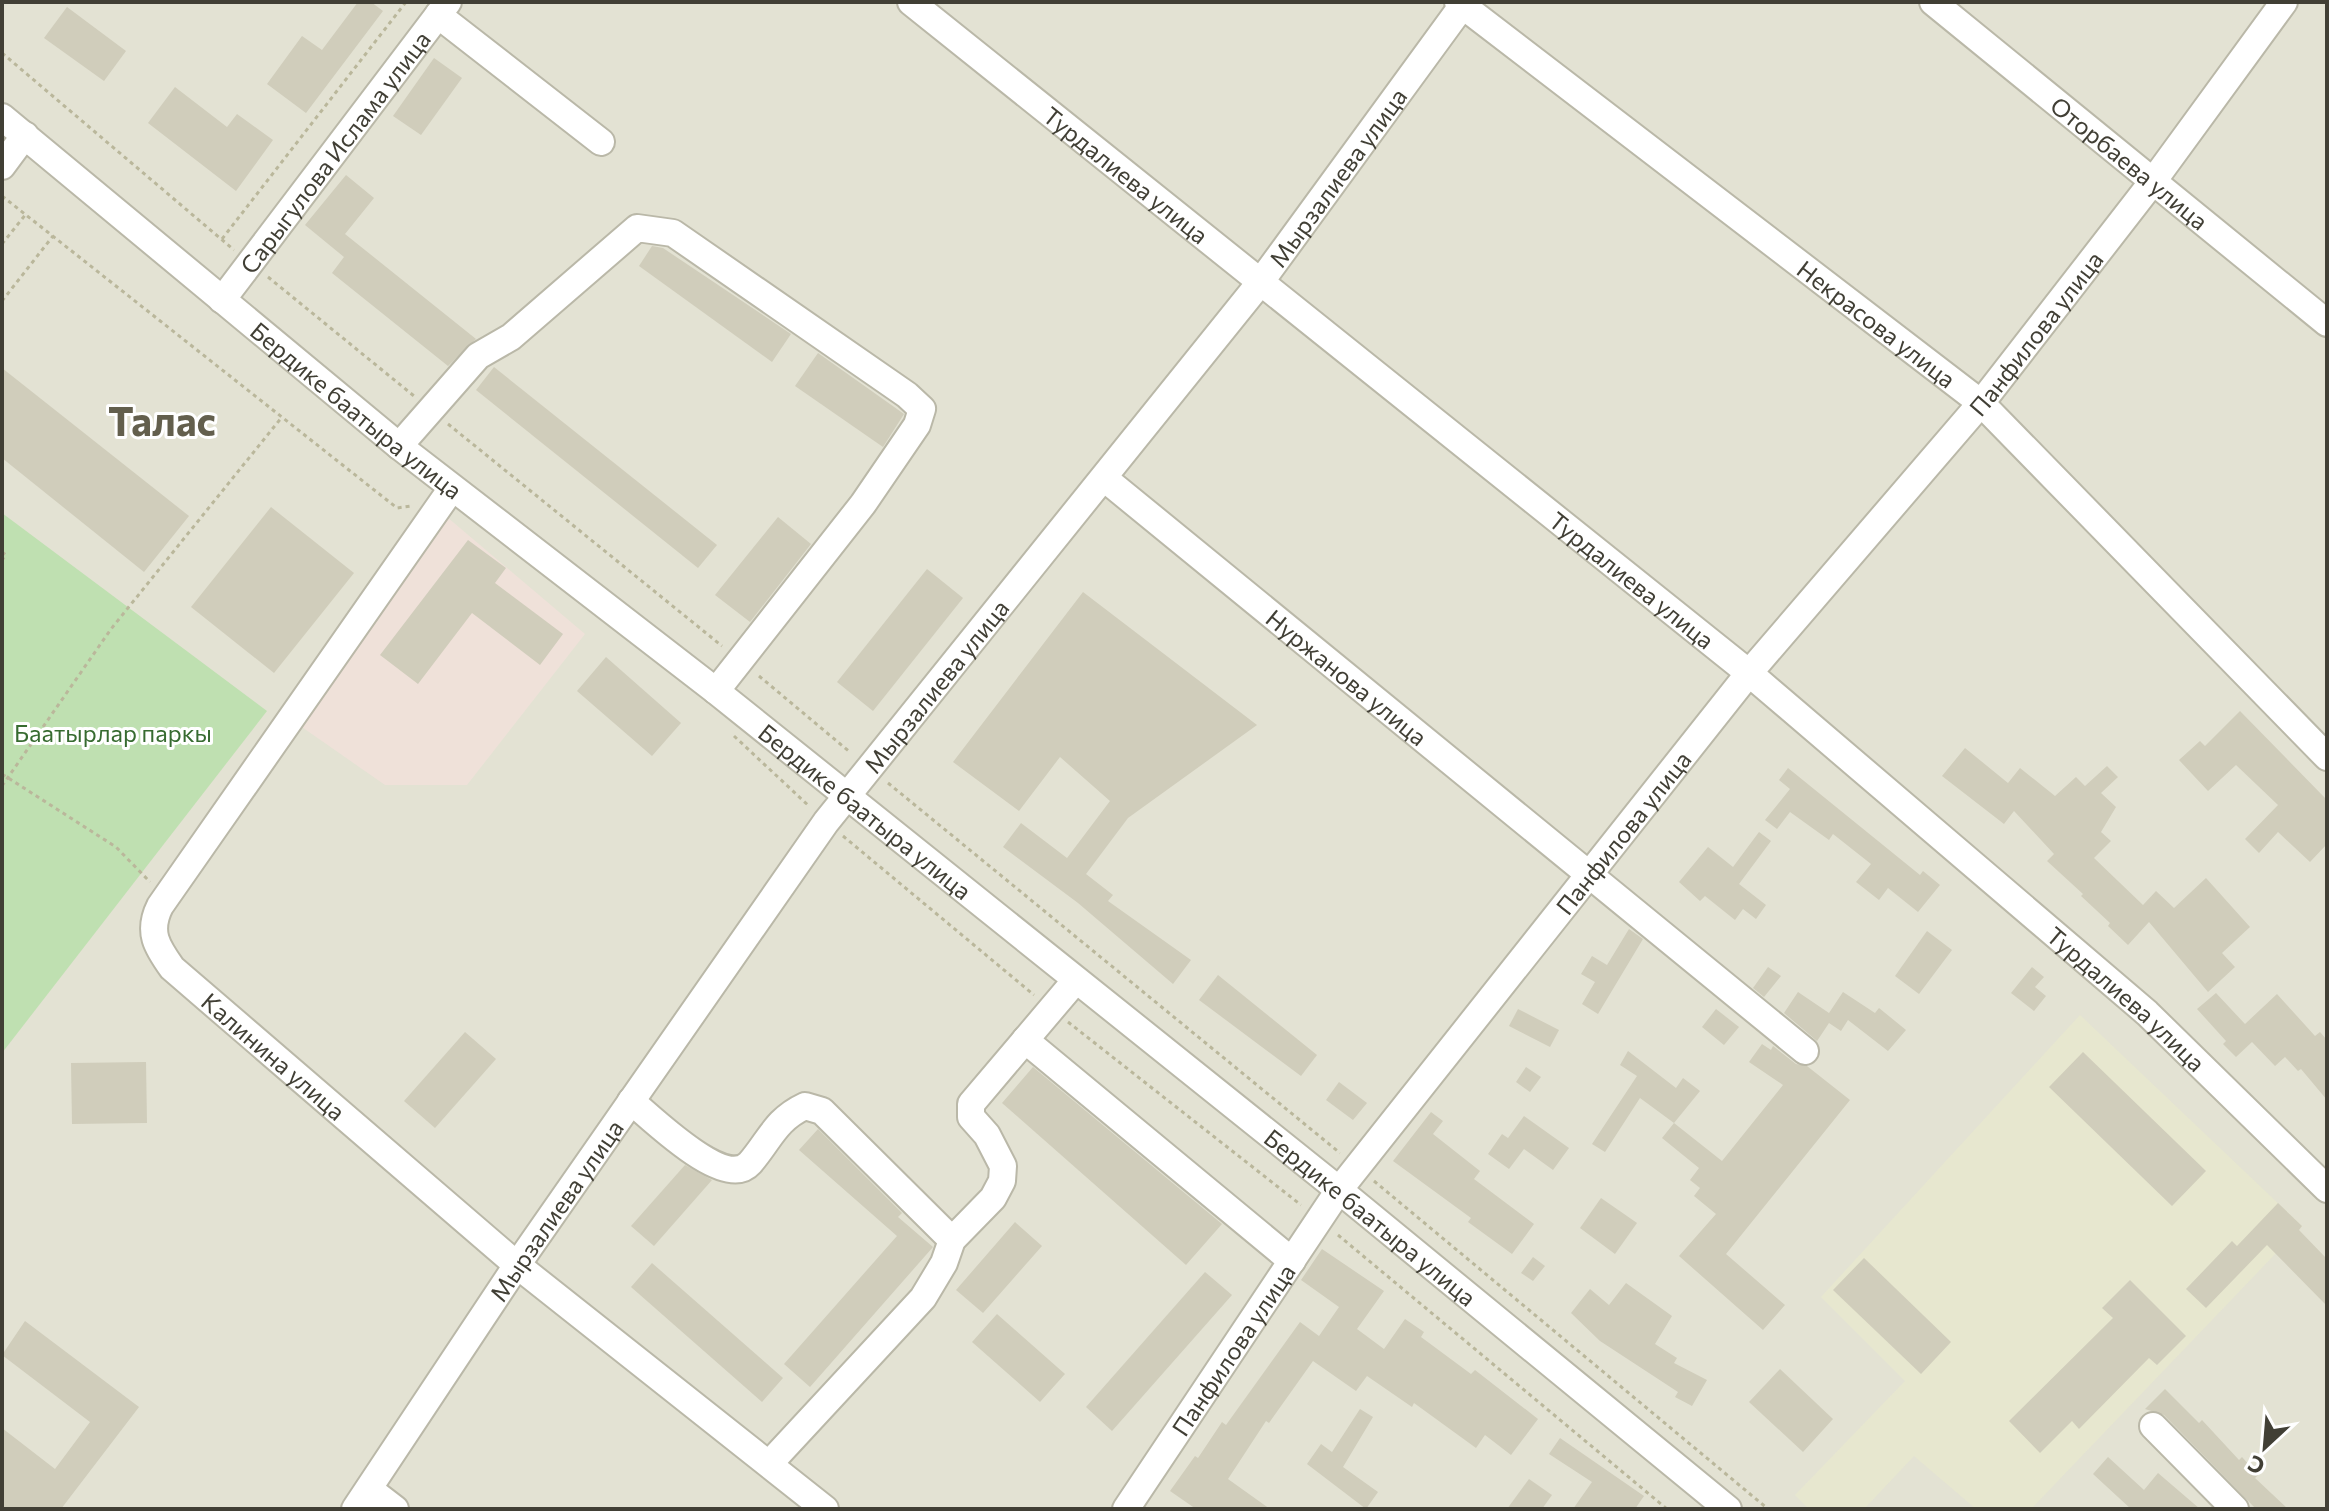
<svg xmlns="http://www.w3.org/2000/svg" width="2329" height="1511" viewBox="0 0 2329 1511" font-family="Commissioner,sans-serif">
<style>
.residential{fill:#e3e2d3}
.education{fill:#e7e7cf}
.medical{fill:#efe1d9}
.green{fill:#bfe0b1}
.building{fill:#d0cdbb}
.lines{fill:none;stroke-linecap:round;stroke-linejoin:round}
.minor-casing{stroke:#bab8a8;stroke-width:30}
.path{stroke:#bab79b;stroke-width:3;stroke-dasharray:4 4;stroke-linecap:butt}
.minor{stroke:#fff;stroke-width:26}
.labels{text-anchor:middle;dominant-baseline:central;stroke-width:6;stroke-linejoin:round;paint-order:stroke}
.street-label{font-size:24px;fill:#413f35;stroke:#fff}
.park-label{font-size:24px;fill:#376b30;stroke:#fff}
.town-label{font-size:40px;font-weight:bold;fill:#635f4d;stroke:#fff}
</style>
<rect width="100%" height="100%" fill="#f0efe4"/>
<rect class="residential" x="2" y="2" width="2325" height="1507"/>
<polygon class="education" points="2080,1015 2302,1226 2031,1509 1976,1509 1914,1456 1864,1509 1809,1509 1795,1495 1905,1381 1821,1297"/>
<polygon class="medical" points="447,517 585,634 467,785 385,785 299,725"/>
<polygon class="green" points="2,513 267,711 2,1053"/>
<g class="building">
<polygon points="358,2 371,2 383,11 306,113 267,84 302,36 322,50"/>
<polygon points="67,7 126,51 104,81 44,38"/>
<polygon points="434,58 462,78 421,135 393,116"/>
<polygon points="175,87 227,127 237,114 273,140 236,191 148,123"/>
<polygon points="346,175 374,198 345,234 476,339 448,366 332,273 344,257 305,225"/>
<polygon points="652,246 663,248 791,334 772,362 639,266"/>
<polygon points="818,353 904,414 883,447 795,386"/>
<polygon points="494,367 717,545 698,568 476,390"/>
<polygon points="2,368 189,516 144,572 2,458"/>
<polygon points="271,507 354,573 274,673 191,607"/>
<polygon points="778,517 811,544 750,622 715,595"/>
<polygon points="468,540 506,568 495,583 563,634 540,665 472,613 418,684 380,655"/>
<polygon points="927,569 963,598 873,711 837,682"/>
<polygon points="1083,592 1257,725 1128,818 1086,874 1113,895 1108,901 1191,960 1173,984 1078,903 1003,847 1021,823 1067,858 1110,801 1060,757 1019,811 953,762"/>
<polygon points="606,657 681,723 652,756 577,691"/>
<polygon points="2240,711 2327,800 2327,844 2310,862 2278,832 2259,853 2245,839 2278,805 2236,765 2208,791 2179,760 2200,741 2205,746"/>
<polygon points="1965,748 2008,783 2020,768 2055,796 2076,777 2085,786 2107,766 2118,777 2101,793 2116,807 2101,832 2111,841 2094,858 2143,905 2156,891 2174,908 2206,878 2250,927 2222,953 2235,967 2208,992 2149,922 2128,945 2108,926 2110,923 2081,896 2083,894 2047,861 2054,854 2014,811 2004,824 1942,776"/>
<polygon points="1788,768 1920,875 1923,871 1940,885 1918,912 1888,888 1879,900 1856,882 1871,864 1833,834 1829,840 1790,812 1777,829 1765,820 1790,789 1779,780"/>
<polygon points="1759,832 1771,841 1739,884 1766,905 1756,919 1743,909 1735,920 1705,896 1700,901 1679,882 1708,847 1733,867"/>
<polygon points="1629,929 1643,939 1598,1014 1582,1004 1595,982 1581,974 1592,956 1607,965"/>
<polygon points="1927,931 1952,950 1919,994 1895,976"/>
<polygon points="1768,967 1781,976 1764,997 1753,988"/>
<polygon points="2032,967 2044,977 2035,987 2046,996 2034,1011 2011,993"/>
<polygon points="1218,975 1317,1055 1301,1076 1199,1000"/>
<polygon points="1798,992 1829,1013 1843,992 1875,1013 1879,1008 1906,1030 1888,1051 1848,1020 1841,1031 1829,1023 1817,1041 1784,1013"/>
<polygon points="2216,993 2245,1024 2277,994 2315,1036 2320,1032 2327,1040 2327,1100 2301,1069 2298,1071 2285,1057 2275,1066 2252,1042 2236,1057 2223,1044 2226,1041 2197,1009"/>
<polygon points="1518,1009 1559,1030 1550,1047 1509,1026"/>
<polygon points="1716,1009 1739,1027 1724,1045 1702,1027"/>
<polygon points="465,1032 496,1059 435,1128 404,1101"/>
<polygon points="1762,1044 1771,1050 1773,1046 1796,1064 1807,1066 1850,1100 1726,1254 1785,1305 1763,1330 1679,1256 1716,1214 1694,1196 1700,1188 1690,1180 1699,1168 1662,1138 1674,1123 1722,1161 1783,1085 1749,1062"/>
<polygon points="1628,1051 1676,1088 1683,1078 1700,1091 1674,1123 1640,1098 1605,1152 1592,1144 1637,1076 1620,1065"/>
<polygon points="2083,1052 2206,1171 2172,1206 2049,1087"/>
<polygon points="146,1062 147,1123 72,1124 71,1063"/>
<polygon points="1033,1067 1222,1224 1186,1265 1002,1103"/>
<polygon points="1526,1067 1541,1077 1530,1092 1516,1082"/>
<polygon points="1339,1082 1367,1103 1353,1120 1326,1100"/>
<polygon points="1431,1112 1443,1121 1433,1134 1480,1171 1474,1179 1534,1224 1512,1254 1468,1222 1471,1218 1393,1161"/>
<polygon points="1524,1116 1569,1148 1553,1170 1524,1149 1509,1169 1488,1154 1502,1134 1508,1138"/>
<polygon points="818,1129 902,1213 898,1217 933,1247 810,1387 784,1364 897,1236 799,1150"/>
<polygon points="685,1165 712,1180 654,1246 631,1226"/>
<polygon points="1601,1198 1637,1223 1615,1254 1580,1228"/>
<polygon points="2278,1203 2302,1226 2299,1230 2327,1259 2327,1306 2267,1245 2206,1308 2186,1289 2232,1241 2237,1246"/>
<polygon points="1015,1222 1042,1246 983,1313 956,1290"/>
<polygon points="1322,1249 1384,1291 1357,1329 1384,1349 1405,1319 1424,1332 1421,1337 1471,1374 1475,1370 1538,1419 1511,1455 1485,1435 1476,1448 1414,1403 1412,1407 1367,1376 1356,1391 1313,1361 1269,1423 1266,1421 1228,1479 1270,1509 1196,1509 1170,1491 1195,1456 1198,1458 1222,1422 1226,1425 1300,1322 1319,1336 1339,1307 1301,1280"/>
<polygon points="1533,1257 1545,1266 1533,1281 1521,1273"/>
<polygon points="1864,1258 1951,1342 1921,1374 1833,1290"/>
<polygon points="652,1263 783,1378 762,1402 631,1287"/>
<polygon points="1205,1272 1232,1295 1112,1431 1086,1407"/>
<polygon points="2130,1280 2186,1336 2157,1365 2149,1358 2079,1429 2072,1421 2040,1453 2009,1421 2113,1318 2102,1308"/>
<polygon points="1626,1283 1672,1316 1655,1344 1677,1358 1674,1363 1707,1380 1692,1406 1675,1397 1678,1392 1600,1341 1571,1313 1590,1289 1609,1305"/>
<polygon points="997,1314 1065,1374 1040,1402 972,1342"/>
<polygon points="25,1321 139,1407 61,1509 2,1509 2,1428 55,1469 90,1422 2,1355"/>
<polygon points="1780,1369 1833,1419 1803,1452 1749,1402"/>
<polygon points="2165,1389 2199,1423 2202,1420 2239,1460 2242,1457 2258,1475 2255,1478 2288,1509 2256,1509 2164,1415 2145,1409"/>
<polygon points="1360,1409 1373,1417 1343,1467 1378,1492 1366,1509 1307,1464 1321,1444 1332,1452"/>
<polygon points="1560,1438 1644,1496 1635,1509 1573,1509 1592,1482 1549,1454"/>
<polygon points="2108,1457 2144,1490 2158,1473 2200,1509 2131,1509 2093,1474"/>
<polygon points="1529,1479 1552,1495 1542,1509 1507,1509"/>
</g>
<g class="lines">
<g class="minor-casing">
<g id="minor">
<path id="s1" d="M911 2 1749 673 2147 1013 2327 1189"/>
<path id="s2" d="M1458 2 1981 403 2327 757"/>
<path id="s3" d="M1933 2 2327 323"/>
<polyline points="438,15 601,142"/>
<path id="s4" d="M2 117 399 446 716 691 1339 1190 1728 1509"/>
<polyline points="2,166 25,135"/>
<path id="s5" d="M222 300 448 2"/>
<polyline points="399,446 478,356 511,337 637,228 673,233 907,395 922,409 917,425 863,504 716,691"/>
<path id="s6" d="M1104 478 1805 1051"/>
<path id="s7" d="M452 488 160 906C147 932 157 947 172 968L517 1265 825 1509"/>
<polyline points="1025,1040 1292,1261"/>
<path d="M631 1101C652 1118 725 1191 750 1163 770 1140 775 1120 805 1106L822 1111 952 1240"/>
<polyline points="2153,1426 2235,1509"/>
<polyline points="769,1464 923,1298 944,1263 952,1240 993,1198 1002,1181 1003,1166 987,1135 971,1117 971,1104 1076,980"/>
<polyline points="369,1489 395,1509"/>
<path id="s8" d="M355 1509 517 1265 826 822 1259 284 1465 2"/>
<path id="s9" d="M1126 1509 1339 1190 1749 673 1981 403 2154 180 2284 2"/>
</g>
</g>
<g class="path">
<polyline points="2,53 234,250"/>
<polyline points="2,196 397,508 411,506"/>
<polyline points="222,239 406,2"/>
<polyline points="2,244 26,214"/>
<polyline points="268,277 414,396"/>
<polyline points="2,301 53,236"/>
<polyline points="448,424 722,646"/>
<polyline points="2,552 6,555 2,560"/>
<polyline points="759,676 851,753"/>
<polyline points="734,736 810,807"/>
<polyline points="2,774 116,847 150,882"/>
<polyline points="888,783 1340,1153"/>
<polyline points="2,786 111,629 282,417"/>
<polyline points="843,836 1034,995"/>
<polyline points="1068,1022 1301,1205"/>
<polyline points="1374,1181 1768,1509"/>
<polyline points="1338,1235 1667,1509"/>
</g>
<use href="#minor" class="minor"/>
</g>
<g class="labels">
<g class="street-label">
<text stroke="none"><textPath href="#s5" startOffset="186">Сарыгулова Ислама улица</textPath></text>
<text stroke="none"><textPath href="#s3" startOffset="254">Оторбаева улица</textPath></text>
<text stroke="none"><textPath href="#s1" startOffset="276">Турдалиева улица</textPath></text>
<text stroke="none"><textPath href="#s8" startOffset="1656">Мырзалиева улица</textPath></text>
<text stroke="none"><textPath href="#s2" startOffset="528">Некрасова улица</textPath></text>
<text stroke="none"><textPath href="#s9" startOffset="1488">Панфилова улица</textPath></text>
<text stroke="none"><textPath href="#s4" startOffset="460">Бердике баатыра улица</textPath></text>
<text stroke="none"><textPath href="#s1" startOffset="924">Турдалиева улица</textPath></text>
<text stroke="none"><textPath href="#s6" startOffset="314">Нуржанова улица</textPath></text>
<text stroke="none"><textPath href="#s8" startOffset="1008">Мырзалиева улица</textPath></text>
<text stroke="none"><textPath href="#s4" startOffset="1108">Бердике баатыра улица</textPath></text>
<text stroke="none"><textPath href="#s9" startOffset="840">Панфилова улица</textPath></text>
<text stroke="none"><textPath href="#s1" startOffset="1572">Турдалиева улица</textPath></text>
<text stroke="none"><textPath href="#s7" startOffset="712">Калинина улица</textPath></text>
<text stroke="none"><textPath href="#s8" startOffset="360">Мырзалиева улица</textPath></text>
<text stroke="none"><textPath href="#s4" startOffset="1756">Бердике баатыра улица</textPath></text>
<text stroke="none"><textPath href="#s9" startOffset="192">Панфилова улица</textPath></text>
</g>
<g class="park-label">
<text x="113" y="732">Баатырлар паркы</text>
</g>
<g class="town-label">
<text x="162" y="419">Талас</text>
</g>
</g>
<rect width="2329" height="1511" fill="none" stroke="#413f35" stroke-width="8"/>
<g transform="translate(2265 1447) rotate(206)" stroke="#ffffff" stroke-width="6" paint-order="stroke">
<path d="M0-6L14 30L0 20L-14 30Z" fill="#413f35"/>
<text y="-12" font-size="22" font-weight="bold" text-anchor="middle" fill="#413f35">С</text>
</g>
</svg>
